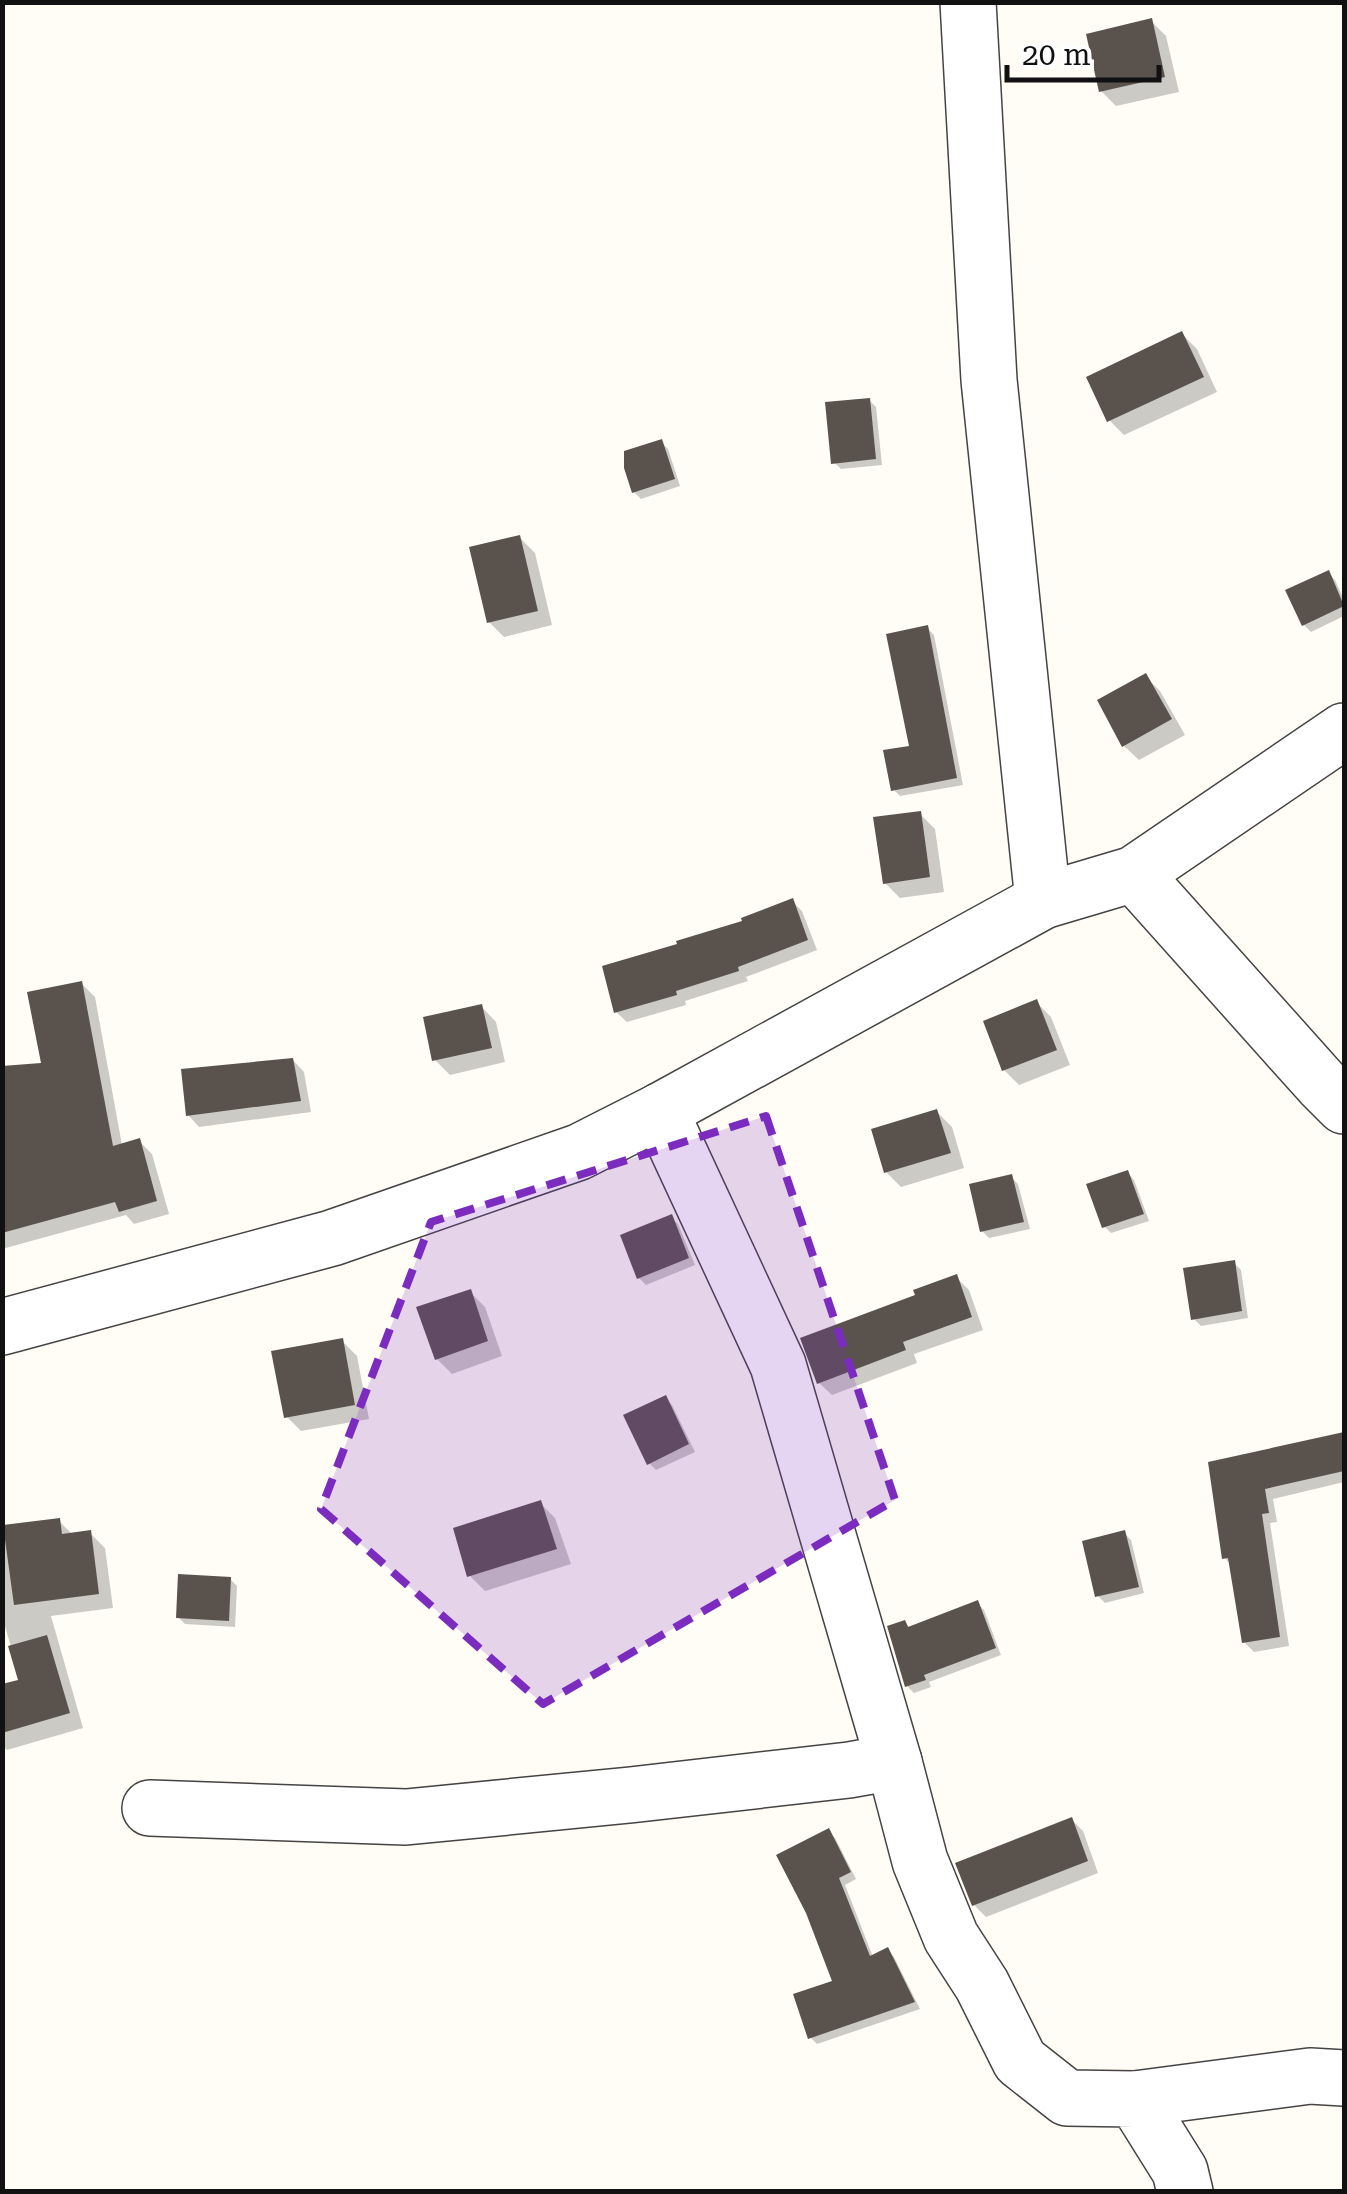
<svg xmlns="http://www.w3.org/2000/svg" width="1347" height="2194" viewBox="0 0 1347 2194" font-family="'Roboto Serif',serif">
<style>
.shadow{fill:#0003}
.building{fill:#5a524d}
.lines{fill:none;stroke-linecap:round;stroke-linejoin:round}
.minor-casing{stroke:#444;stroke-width:58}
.minor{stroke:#fff;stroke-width:55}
.marked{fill:#7b2cbf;fill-opacity:0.2;stroke:#7b2cbf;stroke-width:8;stroke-dasharray:20 12;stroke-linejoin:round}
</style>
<rect width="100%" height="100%" fill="#fffdf5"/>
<g class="shadow">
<polygon points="1151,21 1166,36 1179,92 1116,106 1101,91"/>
<polygon points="1182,334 1197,349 1217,392 1124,435 1109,420"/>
<polygon points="869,400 876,407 882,465 841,469 834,462"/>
<polygon points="661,442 668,449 680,486 641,499 634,492"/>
<polygon points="520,538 535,553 552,625 504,637 489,622"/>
<polygon points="1328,573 1335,580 1344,600 1344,616 1311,632 1304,625"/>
<polygon points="927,628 934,635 963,785 900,796 893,789 912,748"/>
<polygon points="1145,676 1160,691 1185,735 1139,760 1124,746"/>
<polygon points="920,814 935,829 944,892 900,898 885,883"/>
<polygon points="792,901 802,911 817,950 746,977 748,981 685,1001 686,1005 627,1022 616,1012 745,922"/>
<polygon points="82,984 95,997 122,1145 139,1141 152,1154 169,1214 134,1224 126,1215 2,1249 2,1125 55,1124"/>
<polygon points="1036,1002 1051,1017 1070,1065 1019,1085 1004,1070 987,1022"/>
<polygon points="481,1006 496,1022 505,1062 450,1075 435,1060"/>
<polygon points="293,1060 304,1072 311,1112 199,1127 188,1115"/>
<polygon points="937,1112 952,1127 964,1168 901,1187 886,1172"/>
<polygon points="1127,1172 1134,1180 1149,1221 1111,1233 1104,1226"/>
<polygon points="1011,1177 1018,1184 1030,1229 989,1238 982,1231"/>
<polygon points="671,1217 678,1224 695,1265 646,1285 639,1278"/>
<polygon points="1234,1263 1241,1270 1248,1318 1201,1326 1194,1319"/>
<polygon points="956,1277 969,1290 983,1330 914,1354 917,1363 832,1395 819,1383 918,1296"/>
<polygon points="470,1292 485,1307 502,1356 452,1374 437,1359"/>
<polygon points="342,1341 357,1356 369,1419 301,1431 286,1416"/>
<polygon points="665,1398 672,1405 695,1452 656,1470 649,1463"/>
<polygon points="1344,1435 1344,1482 1273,1499 1277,1522 1270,1523 1289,1646 1254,1652 1244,1642 1231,1565 1224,1557 1211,1464"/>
<polygon points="540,1503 555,1518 571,1564 485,1591 470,1576"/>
<polygon points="59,1521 73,1535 90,1533 105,1548 113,1608 51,1616 83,1728 7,1750 2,1745 2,1687 21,1681 2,1616 2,1528"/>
<polygon points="1124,1533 1131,1540 1144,1593 1105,1603 1098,1596"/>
<polygon points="230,1579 237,1586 235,1627 185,1624 178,1617"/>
<polygon points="977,1603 984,1610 1001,1655 929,1682 931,1687 914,1693 907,1686 905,1622 910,1628"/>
<polygon points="1071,1819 1083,1831 1098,1873 986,1917 974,1905"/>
<polygon points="828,1831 835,1838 856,1879 845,1885 873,1957 887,1950 894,1957 920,2009 817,2044 810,2037 836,1982 808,1912"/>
</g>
<g class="building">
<polygon points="1152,18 1165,77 1099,92 1086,34"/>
<polygon points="1182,331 1204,377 1107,422 1086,377"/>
<polygon points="870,398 876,459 831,464 825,402"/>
<polygon points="662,439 675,479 632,493 624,468 624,451"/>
<polygon points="520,535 538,611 487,623 469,547"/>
<polygon points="1329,570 1344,606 1302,626 1285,590"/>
<polygon points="928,625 957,778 891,791 883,750 909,746 886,634"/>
<polygon points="1146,673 1172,719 1122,747 1097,700"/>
<polygon points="921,811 930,877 883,884 873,817"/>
<polygon points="793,898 808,940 738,967 739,971 676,991 677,995 614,1013 602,966 677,944 676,941 742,921 741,918"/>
<polygon points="82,981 113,1146 140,1138 157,1201 119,1212 115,1202 2,1233 2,1066 41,1063 27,992"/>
<polygon points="1037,999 1057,1050 1002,1071 983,1021"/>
<polygon points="482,1004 492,1048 432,1061 423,1017"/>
<polygon points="293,1058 301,1101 186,1116 181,1069"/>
<polygon points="937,1109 951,1153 884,1173 871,1129"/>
<polygon points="1128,1170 1144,1214 1102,1228 1086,1184"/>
<polygon points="1012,1174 1024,1222 980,1232 969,1184"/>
<polygon points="672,1214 689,1258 637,1279 620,1235"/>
<polygon points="1235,1260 1242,1311 1191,1320 1183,1268"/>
<polygon points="957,1274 972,1317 903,1342 906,1350 817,1384 800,1338 915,1295 913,1290"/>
<polygon points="471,1289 488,1341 435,1360 416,1307"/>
<polygon points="343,1338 355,1405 284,1418 271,1351"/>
<polygon points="666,1395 689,1444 647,1465 623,1415"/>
<polygon points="1344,1432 1344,1471 1265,1489 1269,1513 1262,1514 1280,1637 1242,1643 1228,1558 1222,1559 1208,1462"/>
<polygon points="541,1500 557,1549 467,1577 453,1528"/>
<polygon points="60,1518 62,1534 91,1530 99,1594 14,1605 3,1525"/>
<polygon points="1125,1530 1139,1587 1095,1597 1082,1541"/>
<polygon points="178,1574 231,1577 229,1621 176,1618"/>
<polygon points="978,1600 996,1648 924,1675 926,1680 905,1687 887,1626 905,1620 908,1627"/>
<polygon points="47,1635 70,1713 2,1733 2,1684 18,1680 8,1646"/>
<polygon points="1072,1817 1088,1861 972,1906 955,1863"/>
<polygon points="829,1828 851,1872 839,1878 870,1956 888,1947 915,2002 808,2039 793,1994 832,1981 806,1913 776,1855"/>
</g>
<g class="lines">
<g class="minor-casing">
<g id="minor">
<polyline points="968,2 989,380 1043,901"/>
<polyline points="1134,874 1322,1084 1344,1106"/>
<polyline points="660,1111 778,1365 894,1762 920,1861 951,1937 982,1985 1020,2061 1067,2098 1135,2099 1180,2171 1185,2192"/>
<polyline points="2,1327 332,1238 579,1152 660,1111 1043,901 1134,874 1344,731"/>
<polyline points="150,1808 406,1817 630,1795 849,1770 894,1762"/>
<polyline points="1135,2099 1310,2076 1344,2078"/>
</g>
</g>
<use href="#minor" class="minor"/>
</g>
<path class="marked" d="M766 1116 895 1500 543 1704 321 1509 431 1222Z"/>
<rect width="1347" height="2194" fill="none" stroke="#111111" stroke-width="10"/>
<path d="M1007 65v15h152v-15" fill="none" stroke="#111111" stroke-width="5"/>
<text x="1022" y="65" font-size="30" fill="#111111" stroke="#ffffff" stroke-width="8" paint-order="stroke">20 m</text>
</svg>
